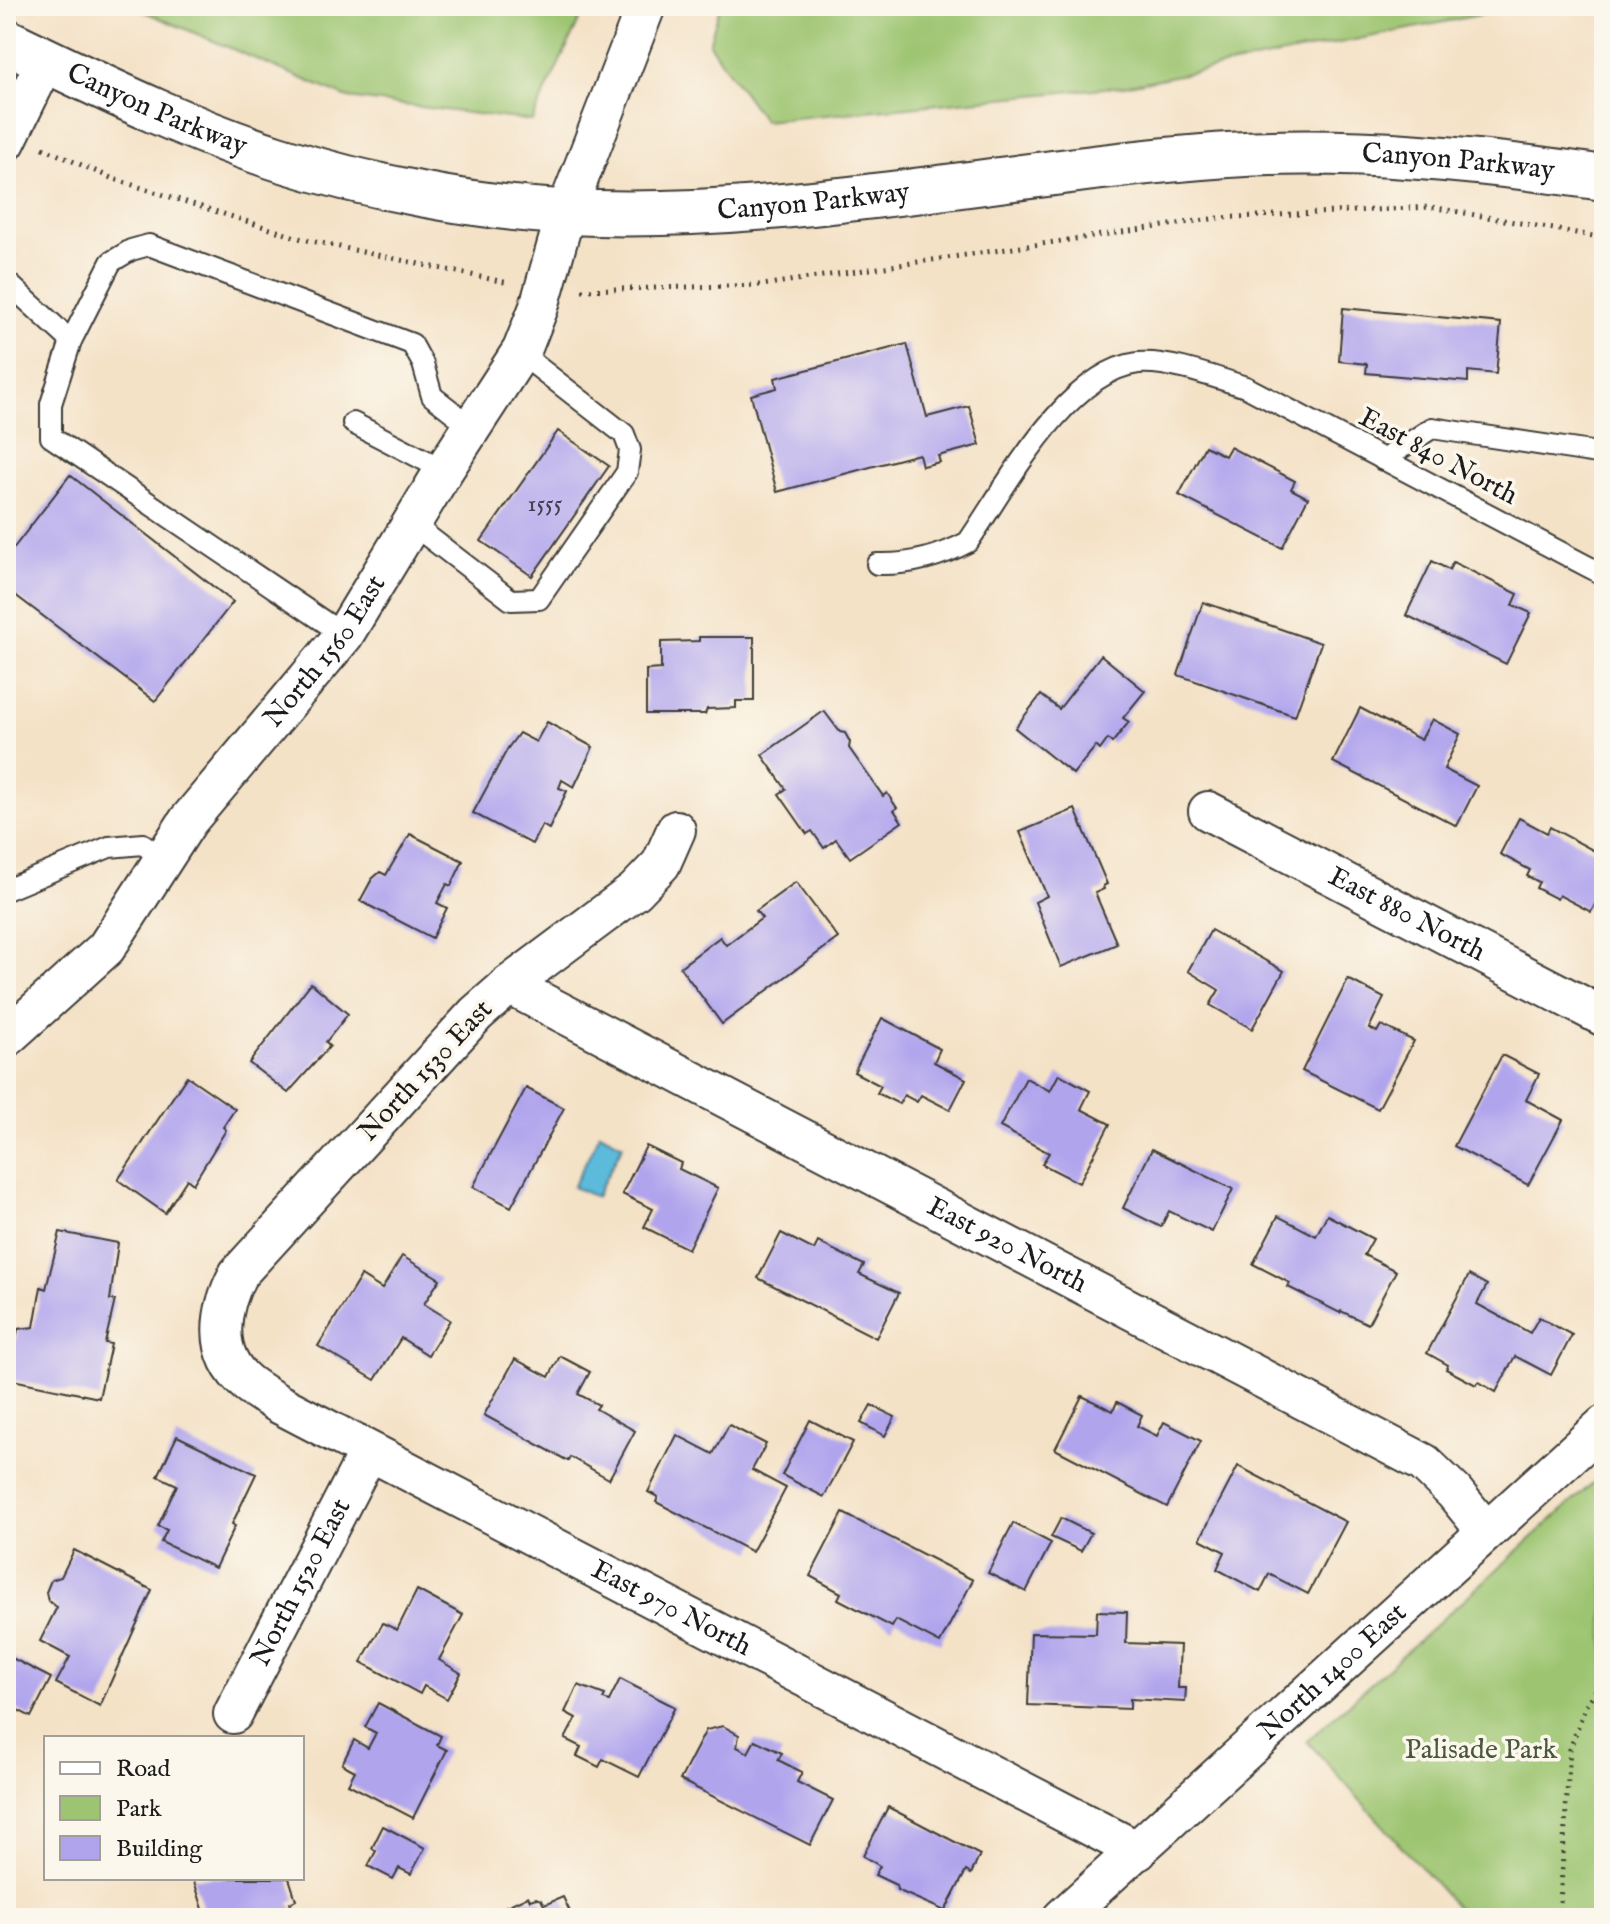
<svg xmlns="http://www.w3.org/2000/svg" width="1610" height="1924" viewBox="0 0 1610 1924" font-family="'IM FELL English',serif">
<style>
.green{fill:#9dc571;stroke:#5c7046;stroke-width:2}
.water{fill:#5bbada;stroke:#3c6b7b;stroke-width:2}
.building{fill:#b0a4ed}
.lines{fill:none;stroke-linecap:round;stroke-linejoin:round}
.service-casing{stroke:#3c3a36;stroke-width:24}
.minor-casing{stroke:#3c3a36;stroke-width:42}
.trunk-casing{stroke:#3c3a36;stroke-width:48}
.path{stroke:#3c3a36;stroke-width:5;stroke-dasharray:2 6;stroke-linecap:butt}
.service{stroke:#fff;stroke-width:20}
.minor{stroke:#fff;stroke-width:38}
.trunk{stroke:#fff;stroke-width:44}
.labels{text-anchor:middle;dominant-baseline:central;stroke-width:7;stroke-linejoin:round;paint-order:stroke}
.number-label{font-size:24px;fill:#413e50}
.street-label{font-size:28px;fill:#1c1c1c;stroke:#fbf7ec}
.park-label{font-size:28px;fill:#49573a;stroke:#fbf7ec}
</style>
<rect width="100%" height="100%" fill="#fbf7ec"/>
<filter id="ink" filterUnits="userSpaceOnUse"><feTurbulence type="fractalNoise" baseFrequency=".0125" numOctaves="2"/><feDisplacementMap in="SourceGraphic" scale="16" xChannelSelector="R" yChannelSelector="G"/><feConvolveMatrix kernelMatrix="1 2 1 2 8 2 1 2 1" color-interpolation-filters="sRGB"/></filter>
<filter id="wash" filterUnits="userSpaceOnUse"><feTurbulence type="fractalNoise" baseFrequency=".006" numOctaves="4" result="noise"/><feDisplacementMap in="SourceGraphic" scale="32" xChannelSelector="R" yChannelSelector="G"/><feGaussianBlur stdDeviation="1.8" result="paint"/><feColorMatrix in="noise" values="0 0 0 0 0 0 0 0 0 0 0 0 0 0 0 0 0 1.4 0 .05"/><feComposite in="paint" operator="in"/></filter>
<g filter="url(#wash)">
<rect width="100%" height="100%" fill="#f4e2c7"/>
<g class="green">
<polygon points="131,6 586,6 532,121 348,98"/>
<polygon points="720,6 1524,6 1124,86 764,121 709,44"/>
<polygon points="1604,1473 1604,1918 1466,1918 1307,1741"/>
</g>
<polygon class="water" points="600,1133 623,1145 596,1197 573,1187"/>
<g id="blocks">
<g class="building">
<polygon points="1343,308 1501,323 1496,374 1468,371 1468,382 1366,373 1367,364 1339,361"/>
<polygon points="907,344 927,417 969,406 980,445 938,456 940,462 922,466 919,454 777,492 751,395 777,388 775,378"/>
<polygon points="558,431 609,466 532,576 481,541"/>
<polygon points="1205,446 1225,456 1230,447 1295,481 1291,489 1308,498 1282,548 1179,495"/>
<polygon points="70,475 233,602 155,701 6,588 6,558"/>
<polygon points="1432,561 1449,570 1453,562 1518,594 1513,605 1531,613 1506,664 1406,615"/>
<polygon points="1203,602 1321,643 1295,716 1178,675"/>
<polygon points="699,637 754,637 754,701 736,701 736,708 707,709 705,714 646,714 646,670 661,669 661,642 699,641"/>
<polygon points="1101,655 1145,691 1123,718 1129,722 1112,743 1108,739 1100,750 1096,746 1073,774 1015,728 1041,695 1059,709"/>
<polygon points="1360,708 1421,740 1432,719 1460,734 1444,769 1477,786 1457,826 1333,762"/>
<polygon points="824,711 840,732 845,733 850,742 849,748 883,796 887,793 897,808 894,810 902,822 850,858 836,839 824,848 812,831 807,834 779,794 786,789 762,755"/>
<polygon points="547,722 593,747 574,787 562,780 559,788 567,791 549,829 542,825 532,844 473,813 508,748 519,733 536,742"/>
<polygon points="1075,809 1107,884 1103,886 1104,889 1095,893 1117,944 1061,967 1035,902 1047,896 1020,832"/>
<polygon points="1519,818 1547,833 1550,827 1604,856 1604,888 1591,912 1559,895 1557,899 1536,888 1539,882 1527,876 1530,870 1500,854"/>
<polygon points="410,834 463,861 451,886 447,884 437,903 447,908 432,938 360,901 372,879 380,872 386,875"/>
<polygon points="796,882 838,938 722,1024 680,967 720,937 726,945 762,918 756,911"/>
<polygon points="1211,930 1284,971 1252,1029 1210,1005 1219,990 1188,971"/>
<polygon points="1348,979 1384,998 1369,1028 1377,1032 1381,1025 1414,1041 1378,1109 1302,1071"/>
<polygon points="311,983 348,1014 326,1042 330,1046 288,1093 249,1063"/>
<polygon points="882,1018 940,1049 934,1062 966,1079 950,1110 921,1095 917,1102 904,1095 899,1104 877,1093 881,1086 854,1072"/>
<polygon points="1502,1055 1539,1074 1526,1100 1563,1120 1528,1185 1454,1146"/>
<polygon points="1059,1074 1090,1091 1081,1109 1110,1124 1079,1183 1042,1164 1049,1153 1000,1127 1026,1078 1050,1091"/>
<polygon points="187,1076 235,1109 223,1127 226,1130 193,1184 187,1179 165,1213 118,1180"/>
<polygon points="526,1088 564,1108 511,1207 473,1187"/>
<polygon points="646,1146 681,1163 679,1169 718,1188 688,1249 644,1227 653,1209 622,1194"/>
<polygon points="1152,1149 1233,1189 1212,1232 1169,1211 1161,1227 1123,1208"/>
<polygon points="1327,1215 1373,1239 1364,1255 1396,1271 1368,1324 1341,1311 1340,1313 1288,1287 1290,1283 1253,1264 1278,1216 1316,1236"/>
<polygon points="60,1232 118,1243 110,1300 115,1300 105,1343 111,1344 99,1398 8,1379 18,1329 34,1327 41,1287 46,1289"/>
<polygon points="781,1233 814,1250 818,1242 864,1265 859,1274 899,1293 876,1338 758,1278"/>
<polygon points="402,1256 440,1279 424,1304 450,1320 428,1355 401,1338 375,1380 318,1346 361,1276 382,1289"/>
<polygon points="1469,1275 1487,1285 1477,1304 1530,1333 1539,1317 1572,1335 1551,1375 1515,1356 1496,1392 1479,1382 1476,1385 1446,1369 1448,1365 1427,1353"/>
<polygon points="560,1356 590,1372 578,1394 599,1405 596,1409 635,1431 609,1479 570,1457 568,1461 484,1415 515,1359 549,1377"/>
<polygon points="1082,1396 1113,1411 1117,1402 1142,1415 1137,1426 1157,1436 1164,1422 1201,1441 1167,1507 1055,1449"/>
<polygon points="871,1405 895,1417 885,1436 861,1423"/>
<polygon points="810,1420 853,1442 824,1497 782,1475"/>
<polygon points="729,1425 766,1444 752,1470 786,1488 752,1552 656,1502 658,1497 648,1492 677,1435 713,1454"/>
<polygon points="177,1436 256,1474 232,1524 235,1526 215,1568 161,1542 167,1530 158,1526 177,1485 158,1476"/>
<polygon points="1238,1466 1346,1522 1308,1594 1269,1574 1260,1592 1217,1569 1225,1552 1200,1539"/>
<polygon points="843,1513 973,1580 940,1643 896,1620 892,1627 838,1599 841,1593 810,1576"/>
<polygon points="1061,1518 1091,1533 1081,1551 1051,1537"/>
<polygon points="1013,1523 1051,1543 1026,1592 988,1573"/>
<polygon points="74,1550 152,1590 100,1706 56,1683 70,1657 40,1641 57,1607 48,1601 46,1592 51,1580 61,1577"/>
<polygon points="417,1590 463,1615 439,1660 461,1673 447,1699 424,1686 420,1694 361,1662 383,1623 397,1630"/>
<polygon points="1097,1611 1127,1612 1126,1643 1180,1645 1178,1688 1186,1688 1185,1702 1130,1699 1130,1709 1028,1705 1031,1633 1096,1634"/>
<polygon points="6,1655 51,1678 31,1717 6,1704"/>
<polygon points="620,1679 675,1707 639,1777 603,1759 599,1767 577,1756 581,1747 565,1739 576,1718 565,1712 578,1685 605,1695 603,1699 609,1701"/>
<polygon points="378,1703 441,1736 437,1745 447,1750 413,1818 348,1784 355,1771 342,1764 354,1740 368,1748 376,1733 365,1727"/>
<polygon points="723,1726 739,1735 737,1747 748,1753 755,1740 782,1753 778,1760 802,1772 797,1782 833,1800 810,1845 680,1780 706,1730"/>
<polygon points="888,1807 980,1855 971,1874 966,1871 945,1911 897,1890 896,1885 875,1875 880,1866 863,1856"/>
<polygon points="383,1826 425,1848 411,1874 399,1868 393,1879 368,1866 376,1851 372,1848"/>
<polygon points="193,1878 289,1878 296,1900 290,1903 296,1918 215,1918 212,1910 204,1912"/>
<polygon points="528,1896 530,1900 536,1898 541,1900 544,1905 563,1897 573,1918 481,1918"/>
</g>
</g>
</g>
<g filter="url(#ink)">
<use href="#blocks" fill-opacity="0" stroke="#3c3a36" stroke-width="2"/>
<g class="lines">
<g class="service-casing">
<g id="service">
<polyline points="6,281 71,341"/>
<polyline points="353,423 444,470"/>
<polyline points="1383,460 1432,428 1604,454"/>
<polyline points="412,524 511,600 539,599 627,472 630,450 624,434 520,353"/>
<path d="M877 564C910 565 938 558 968 542 1006 487 1066 372 1138 363 1168 360 1217 378 1246 387L1604 575"/>
<polyline points="344,635 51,437 51,404 71,341 111,262 131,250 149,245 412,344 423,364 432,396 472,427"/>
<polyline points="6,890 109,847 143,844 163,859"/>
</g>
</g>
<g class="minor-casing">
<g id="minor">
<polyline points="6,142 46,60"/>
<path id="s1" d="M1208 811 1604 1017"/>
<path id="s2" d="M676 830 661 864 635 891 509 985 476 1014 238 1274C219 1310 212 1354 247 1383 257 1391 268 1397 279 1404L1138 1851"/>
<path id="s3" d="M509 985 1424 1463 1454 1492 1485 1530"/>
<path id="s4" d="M6 1038 106 948 188 821 344 635 444 470 522 350 539 307 566 212 646 6"/>
<path id="s5" d="M233 1714 368 1453"/>
<path id="s6" d="M1062 1918 1604 1425"/>
</g>
</g>
<g class="trunk-casing">
<g id="trunk">
<path id="s7" d="M6 41C94 83 184 128 277 158 364 186 475 208 567 212 788 223 1008 170 1228 155 1354 147 1480 160 1604 178"/>
</g>
</g>
<g class="path">
<polyline points="43,148 111,178 302,239 509,283"/>
<polyline points="582,290 762,285 1218,218 1431,207 1604,238"/>
<polyline points="1559,1918 1570,1749 1585,1707 1604,1677"/>
</g>
<use href="#service" class="service"/>
<use href="#minor" class="minor"/>
<use href="#trunk" class="trunk"/>
</g>
</g>
<g class="labels">
<g class="number-label">
<text x="545" y="504">1555</text>
</g>
<g class="street-label">
<text stroke="none"><textPath href="#s7" startOffset="166">Canyon Parkway</textPath></text>
<text stroke="none"><textPath href="#s7" startOffset="1486">Canyon Parkway</textPath></text>
<text stroke="none"><textPath href="#s7" startOffset="838">Canyon Parkway</textPath></text>
<text transform="translate(1438 457) rotate(28)">East 840 North</text>
<text stroke="none"><textPath href="#s4" startOffset="504">North 1560 East</textPath></text>
<text stroke="none"><textPath href="#s1" startOffset="224">East 880 North</textPath></text>
<text transform="translate(426 1071) rotate(-47)">North 1530 East</text>
<text stroke="none"><textPath href="#s3" startOffset="562">East 920 North</textPath></text>
<text stroke="none"><textPath href="#s5" startOffset="148">North 1520 East</textPath></text>
<text stroke="none"><textPath href="#s2" startOffset="1228">East 970 North</textPath></text>
<text stroke="none"><textPath href="#s6" startOffset="366">North 1400 East</textPath></text>
</g>
<g class="park-label">
<text x="1481" y="1750">Palisade Park</text>
</g>
</g>
<rect width="1610" height="1924" fill="none" stroke="#fbf7ec" stroke-width="32"/>
<rect x="44" y="1736" width="260" height="144" fill="#fbf7ec" stroke="#a29f99" stroke-width="2"/>
<rect x="60" y="1762" width="40" height="12" fill="#ffffff" stroke="#a29f99" stroke-width="2"/>
<text x="116" y="1776" font-size="24" fill="#1c1c1c">Road</text>
<rect x="60" y="1796" width="40" height="24" fill="#9dc571" stroke="#a29f99" stroke-width="2"/>
<text x="116" y="1816" font-size="24" fill="#1c1c1c">Park</text>
<rect x="60" y="1836" width="40" height="24" fill="#b0a4ed" stroke="#a29f99" stroke-width="2"/>
<text x="116" y="1856" font-size="24" fill="#1c1c1c">Building</text>
</svg>
